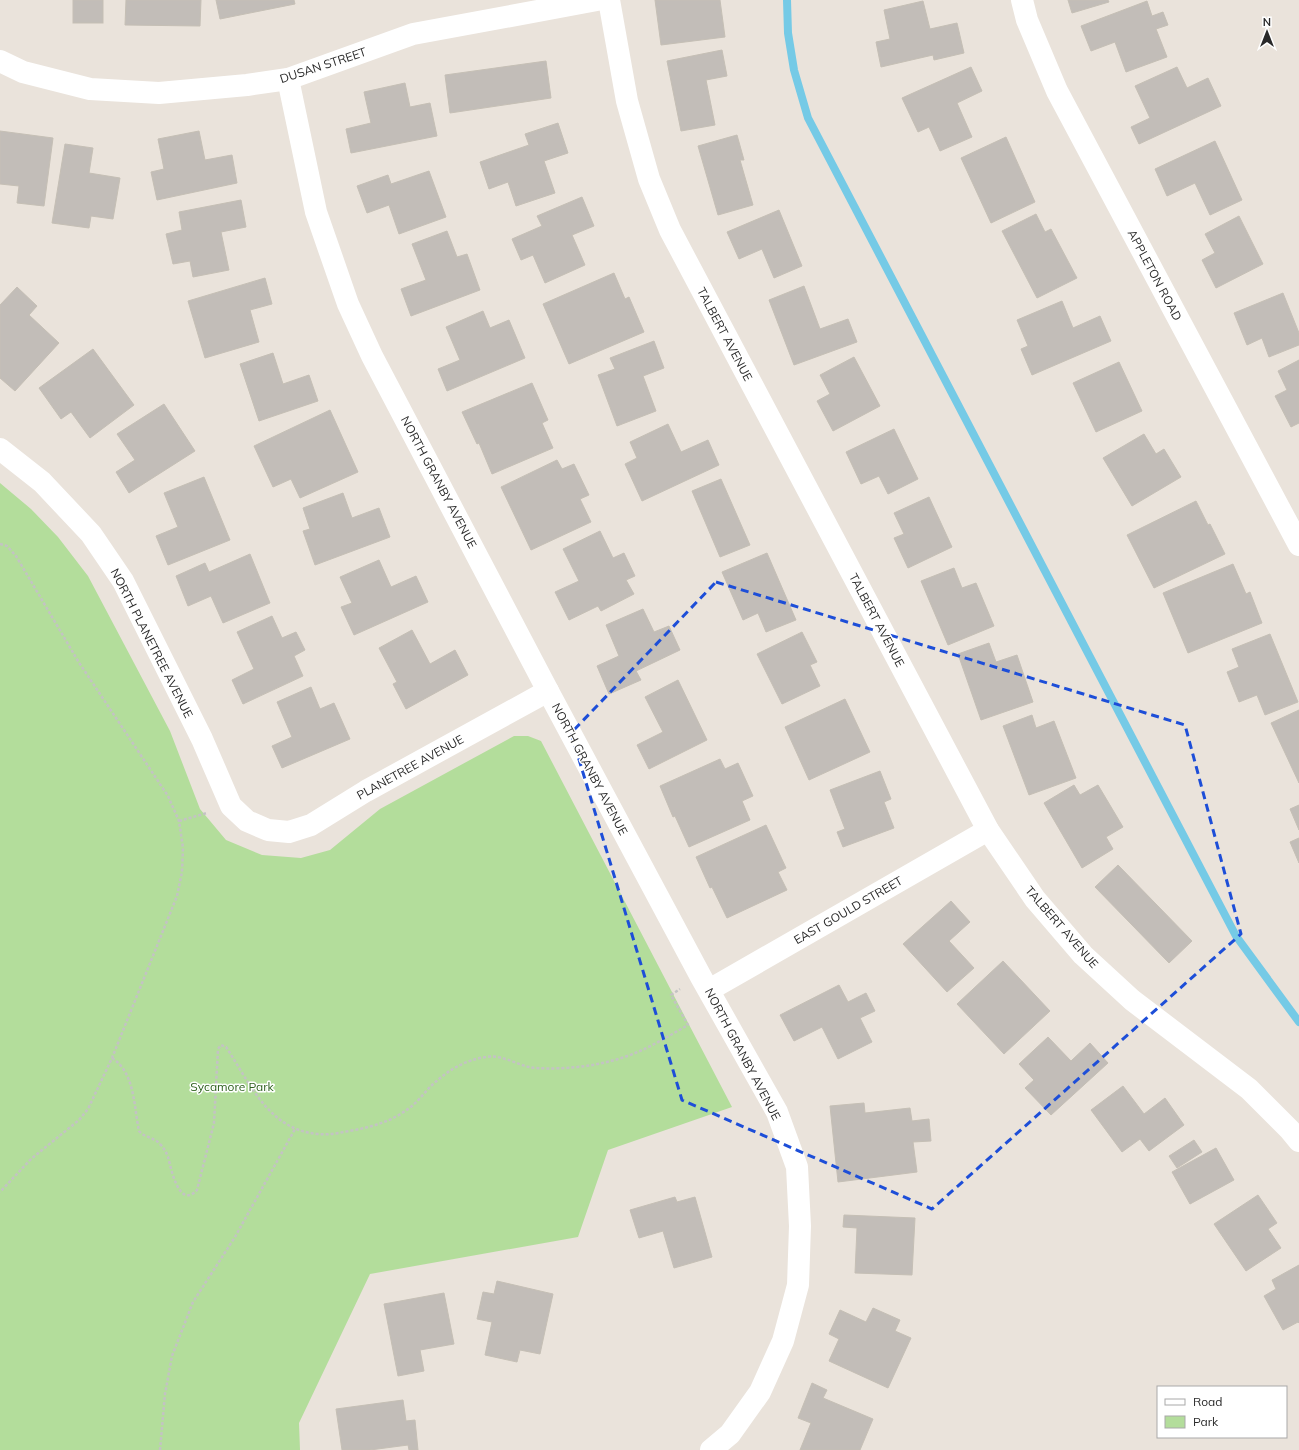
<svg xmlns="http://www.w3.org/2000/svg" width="1299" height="1450" viewBox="0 0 1299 1450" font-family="Mulish,sans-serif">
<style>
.green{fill:#b3dd9b}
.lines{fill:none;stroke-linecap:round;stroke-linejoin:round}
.stream{stroke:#75cae6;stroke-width:8}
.building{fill:#c2bdb8;stroke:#c5bfb5}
.path{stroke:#c3c3c3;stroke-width:2.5;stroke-dasharray:3 2;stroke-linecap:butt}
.minor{stroke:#fff;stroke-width:22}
.marked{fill:none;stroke:#1d4ed8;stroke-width:3;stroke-dasharray:8 5;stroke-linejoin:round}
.labels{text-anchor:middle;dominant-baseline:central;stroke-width:3;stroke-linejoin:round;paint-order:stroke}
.street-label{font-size:12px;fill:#292929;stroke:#fff}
.park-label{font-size:12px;fill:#2e601e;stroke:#fff}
</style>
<rect width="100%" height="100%" fill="#eae3db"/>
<polygon class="green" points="0,483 31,509 58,537 88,576 170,731 200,809 226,840 262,855 301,858 330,850 380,809 514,736 528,736 541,741 732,1107 608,1150 578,1237 370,1274 299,1423 300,1450 0,1450"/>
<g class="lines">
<polyline class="stream" points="787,0 788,33 794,70 808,118 1236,936 1299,1022"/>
</g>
<g class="building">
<rect x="73" y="0" width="30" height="23"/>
<polygon points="126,0 201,0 200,26 125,25"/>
<polygon points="216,0 294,0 295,4 220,19"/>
<polygon points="655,0 720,0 725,37 661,45"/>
<polygon points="1068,0 1108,0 1109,2 1072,13"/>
<polygon points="923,1 930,29 957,23 964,53 934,60 933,55 881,67 876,42 890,39 884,10"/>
<polygon points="1147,1 1152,16 1163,12 1168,25 1156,29 1167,57 1126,72 1115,42 1091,51 1081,26"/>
<polygon points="722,50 727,76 706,80 715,125 681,131 667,61"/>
<polygon points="546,61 551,98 450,113 445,75"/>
<polygon points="971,67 982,91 957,103 972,137 940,151 929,127 918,132 902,98"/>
<polygon points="1177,67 1187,88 1208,78 1221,106 1139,144 1131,127 1150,118 1135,86"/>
<polygon points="405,83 410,107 430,103 437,136 351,153 346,129 371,123 364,92"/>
<polygon points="558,123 568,153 544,161 555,193 516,206 508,182 489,189 480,162 529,145 525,134"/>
<polygon points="0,131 53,138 44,206 17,203 19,186 0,184"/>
<polygon points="199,131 205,160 232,155 237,183 157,200 151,172 164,169 158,139"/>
<polygon points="737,135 744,160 740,160 753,205 718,215 698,146"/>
<polygon points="1006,137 1035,202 991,223 961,158"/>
<polygon points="1215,141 1242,200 1210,215 1195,183 1167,196 1155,169"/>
<polygon points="65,144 93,148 89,173 120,178 113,219 91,216 89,228 52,223"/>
<polygon points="429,171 446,217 399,234 389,205 367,213 357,186 388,175 391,184"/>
<polygon points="582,197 594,226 572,235 585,265 545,283 533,255 521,260 512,239 542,226 537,216"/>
<polygon points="241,200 246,227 221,232 229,270 193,277 190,261 173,264 166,234 182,230 179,212"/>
<polygon points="779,210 802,266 774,278 762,249 739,259 727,232"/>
<polygon points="1036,214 1045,232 1051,229 1077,278 1037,298 1002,231"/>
<polygon points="1239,216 1263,264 1216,288 1202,260 1215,253 1205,234"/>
<polygon points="447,231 457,257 467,254 480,290 411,316 401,289 426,280 412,244"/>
<polygon points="614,273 625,299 629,297 644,332 569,364 543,304"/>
<polygon points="265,278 272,304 250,310 259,342 205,358 188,301"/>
<polygon points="804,286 820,329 848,319 857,342 794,365 769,300"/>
<polygon points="17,287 37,306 29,315 59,343 15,391 0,378 0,305"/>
<polygon points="1283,293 1299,333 1299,345 1269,357 1262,338 1247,345 1234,313"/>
<polygon points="1062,301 1073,328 1100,316 1111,341 1032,375 1021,349 1028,346 1017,320"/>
<polygon points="483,311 490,328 509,320 525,358 447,391 438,369 460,360 446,327"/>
<polygon points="654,341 664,368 643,376 656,411 617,426 598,375 615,369 610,358"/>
<polygon points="93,349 134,405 90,438 71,412 61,419 39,388"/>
<polygon points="273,353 283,384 309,375 318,401 259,421 240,364"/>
<polygon points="854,357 880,406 833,431 817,401 830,394 820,375"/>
<polygon points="1299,360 1299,423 1291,427 1275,396 1287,390 1278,371"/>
<polygon points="1119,362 1142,411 1096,432 1073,383"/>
<polygon points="532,383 548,420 542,423 553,448 492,474 479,443 477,444 462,412"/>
<polygon points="164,404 195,451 129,493 116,472 135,460 117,434"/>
<polygon points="330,410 358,472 300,498 291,479 273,487 254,446"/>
<polygon points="668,424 681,452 708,440 719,465 642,501 625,464 637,458 630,442"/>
<polygon points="894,429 918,479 888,494 879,476 861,484 846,452"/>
<polygon points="1144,434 1156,454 1164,449 1181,477 1132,506 1103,458"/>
<polygon points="557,460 562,469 574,464 589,495 580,499 591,522 531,550 501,487"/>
<polygon points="204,477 230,540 168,565 156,536 178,527 164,493"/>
<polygon points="721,479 750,545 720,557 692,491"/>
<polygon points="343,493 352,518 379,508 390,537 315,565 303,531 310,529 303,508"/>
<polygon points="929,497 952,547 908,568 894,538 904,534 894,513"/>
<polygon points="1196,501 1208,525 1210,524 1225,554 1154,588 1127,535"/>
<polygon points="600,531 613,558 624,553 635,576 626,580 634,594 601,611 598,606 569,620 555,592 579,581 563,549"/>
<polygon points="767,553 796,620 766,632 758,613 743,620 722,572"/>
<polygon points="250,554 270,603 223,623 211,596 188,606 176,576 205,563 209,572"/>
<polygon points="379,560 391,587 416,576 428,602 354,635 341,607 352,603 340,577"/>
<polygon points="1233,564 1246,594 1250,592 1262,623 1188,653 1163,593"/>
<polygon points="954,568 962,588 976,583 994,626 948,645 921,581"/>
<polygon points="643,609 654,632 669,626 680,650 636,671 641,680 609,694 597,666 619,656 606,625"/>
<polygon points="272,616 282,638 296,632 305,650 294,656 303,676 243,704 232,680 254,669 237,632"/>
<polygon points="412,630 430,664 455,650 468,675 406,709 393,684 397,682 379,648"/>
<polygon points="802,632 817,662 810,665 820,686 782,704 757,654"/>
<polygon points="1270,634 1298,702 1265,715 1257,695 1239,702 1227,672 1239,667 1232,649"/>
<polygon points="989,643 996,662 1017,655 1033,702 981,720 958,654"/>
<polygon points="678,680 707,740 649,769 637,745 663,732 645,697"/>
<polygon points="311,687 320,709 334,703 350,739 282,768 272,746 292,737 277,702"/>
<polygon points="845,699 870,752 809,780 785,727"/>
<polygon points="1299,710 1299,783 1271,723"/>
<polygon points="1032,715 1036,728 1054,721 1076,778 1029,795 1003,726"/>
<polygon points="720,759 725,769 738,763 753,796 742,801 750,820 689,847 675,816 673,817 660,786"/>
<polygon points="880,771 891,799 884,802 894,828 843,847 837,832 845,829 830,790"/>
<polygon points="1074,785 1080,795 1098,785 1123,827 1106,837 1113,849 1082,868 1044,803"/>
<polygon points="1299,805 1299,830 1290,809"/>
<polygon points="766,825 786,868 778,872 787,890 727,918 712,887 710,888 696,857"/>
<polygon points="1299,838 1299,863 1290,842"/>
<polygon points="1118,865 1192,941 1169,963 1095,887"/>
<polygon points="951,901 970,922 949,941 974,968 947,992 903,944"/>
<polygon points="1003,961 1050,1011 1004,1054 957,1004"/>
<polygon points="839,985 848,1002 866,993 875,1011 860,1018 872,1042 838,1059 822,1027 794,1041 780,1015"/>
<polygon points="1048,1037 1071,1061 1090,1043 1108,1063 1051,1115 1025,1088 1034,1080 1019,1064"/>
<polygon points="1123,1086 1144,1114 1165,1098 1184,1125 1149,1151 1140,1139 1122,1152 1091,1110"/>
<polygon points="864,1103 865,1113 910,1108 912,1121 929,1119 931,1141 913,1142 917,1172 838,1182 830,1106"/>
<polygon points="1194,1140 1202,1152 1177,1168 1169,1156"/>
<polygon points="1216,1148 1234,1180 1190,1204 1172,1172"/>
<polygon points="1258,1195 1277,1223 1268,1229 1281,1248 1246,1271 1214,1224"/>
<polygon points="675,1197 677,1202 695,1197 712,1257 674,1268 663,1231 639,1238 630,1210"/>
<polygon points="844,1215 915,1218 912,1275 855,1273 857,1228 843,1227"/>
<polygon points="1299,1265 1299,1323 1298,1322 1283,1330 1264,1296 1276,1289 1272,1280"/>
<polygon points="497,1281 553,1294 540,1354 520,1350 517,1362 485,1355 492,1322 477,1319 483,1292 494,1294"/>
<polygon points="444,1293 454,1344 420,1350 424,1371 398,1376 384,1304"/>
<polygon points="873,1308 900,1320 895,1331 911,1338 888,1388 829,1361 839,1339 829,1334 840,1310 866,1322"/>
<polygon points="812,1383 827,1390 823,1398 873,1419 860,1450 800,1450 811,1423 798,1418"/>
<polygon points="403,1400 406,1421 415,1420 418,1450 409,1450 408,1445 370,1450 342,1450 336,1409"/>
</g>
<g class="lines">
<g class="path">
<polyline points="0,544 7,546 16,556 78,661 168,796 179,821 183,848 182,872 177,896 112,1058 88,1109 79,1120 31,1159 0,1192"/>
<polyline points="179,821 207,813"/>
<path d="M112 1058C135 1072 134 1108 139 1131 145 1138 154 1137 160 1144 164 1148 166 1152 168 1157 171 1168 179 1210 197 1190L214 1123 218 1049 221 1045 226 1047C250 1083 269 1131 319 1134 329 1135 339 1133 349 1131 373 1127 393 1121 412 1106 419 1100 425 1092 431 1086 447 1071 464 1060 486 1057 504 1054 519 1067 536 1068 571 1070 608 1065 640 1051 656 1044 672 1034 688 1025L671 995 680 989"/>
<polyline points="160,1450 165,1394 172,1356 193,1302 235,1237 295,1129"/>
</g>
<g class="minor">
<polyline points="609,0 627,101 649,179 670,230 988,830 1035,899 1083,955 1132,1000 1249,1089 1290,1130 1299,1141"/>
<polyline points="1022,0 1027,20 1057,91 1299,545"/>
<polyline points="0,61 23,72 90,89 159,93 247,85 288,79 413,34 597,0"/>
<polyline points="288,79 316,212 348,304 372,356 548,691 701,977 777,1112 797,1167 800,1226 798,1285 783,1341 760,1392 730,1434 711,1450"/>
<polyline points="0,449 42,482 91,534 123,581 202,739 231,806 247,821 268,830 289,832 311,825 366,791 548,691"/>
<polyline points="709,990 988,830"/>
</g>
</g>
<path class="marked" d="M716 582 1185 725 1241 934 932 1209 682 1100 571 733Z"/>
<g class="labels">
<g class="street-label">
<text transform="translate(323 65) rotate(-18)">DUSAN STREET</text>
<text transform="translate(1155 275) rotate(62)">APPLETON ROAD</text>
<text transform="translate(725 334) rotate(62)">TALBERT AVENUE</text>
<text transform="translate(439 482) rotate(62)">NORTH GRANBY AVENUE</text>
<text transform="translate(877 620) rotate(62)">TALBERT AVENUE</text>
<text transform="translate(152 643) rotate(63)">NORTH PLANETREE AVENUE</text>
<text transform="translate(410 767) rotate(-29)">PLANETREE AVENUE</text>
<text transform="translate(590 769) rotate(62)">NORTH GRANBY AVENUE</text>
<text transform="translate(848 910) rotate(-30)">EAST GOULD STREET</text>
<text transform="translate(1062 927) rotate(49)">TALBERT AVENUE</text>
<text transform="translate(743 1054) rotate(62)">NORTH GRANBY AVENUE</text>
</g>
<g class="park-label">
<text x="232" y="1086">Sycamore Park</text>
</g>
</g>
<rect x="1157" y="1386" width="130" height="52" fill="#ffffff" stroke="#a9a9a9"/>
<rect x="1165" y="1399" width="20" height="6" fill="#ffffff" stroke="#a9a9a9"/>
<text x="1193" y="1406" font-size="12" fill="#292929">Road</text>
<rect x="1165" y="1416" width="20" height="12" fill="#b3dd9b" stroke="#a9a9a9"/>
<text x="1193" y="1426" font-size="12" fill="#292929">Park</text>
<g transform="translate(1267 32)" stroke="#ffffff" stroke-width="3" paint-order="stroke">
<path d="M0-3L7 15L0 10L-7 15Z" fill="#292929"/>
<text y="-6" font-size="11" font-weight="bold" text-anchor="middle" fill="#292929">N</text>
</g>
</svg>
